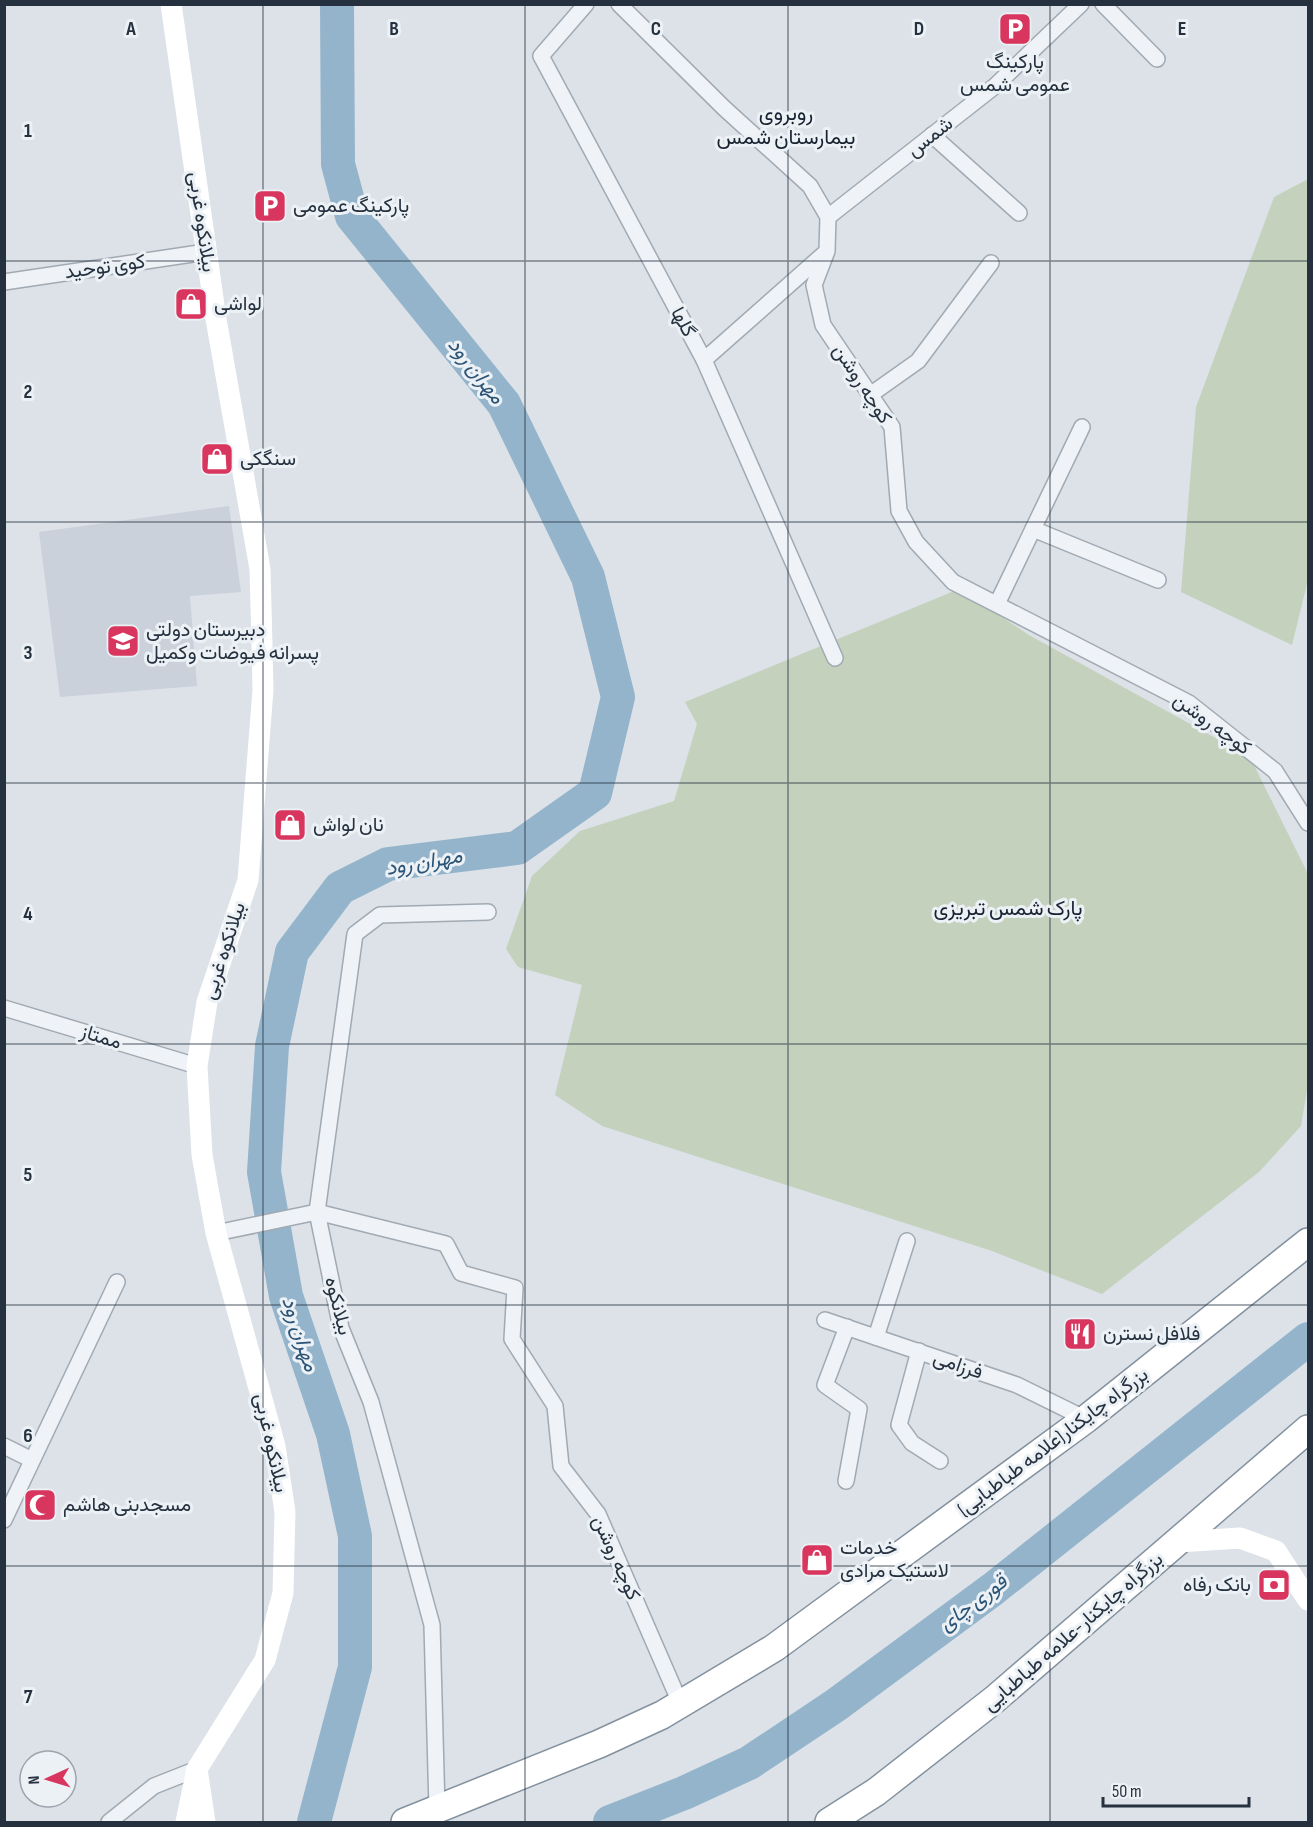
<svg xmlns="http://www.w3.org/2000/svg" width="1313" height="1827" viewBox="0 0 1313 1827" font-family="'Sofia Sans Condensed',Vazirmatn,sans-serif">
<style>
.built{fill:#cad1da}
.green{fill:#c4d2bd}
.lines{fill:none;stroke-linecap:round;stroke-linejoin:round}
.river{stroke:#94b4cb;stroke-width:34}
.street-casing{stroke:#a1a9b2;stroke-width:18}
.highway-casing{stroke:#83919f;stroke-width:30}
.street{stroke:#eff2f6;stroke-width:15}
.secondary{stroke:#fff;stroke-width:21}
.highway{stroke:#fff;stroke-width:27}
.grid{fill:none;stroke:#25313f;stroke-width:1.5;stroke-opacity:0.55}
.labels{text-anchor:middle;dominant-baseline:central;stroke-width:6;stroke-linejoin:round;paint-order:stroke}
.poi-label{font-size:20px;fill:#25313f;stroke:#ecf1f5;text-anchor:start}
.street-label{font-size:20px;fill:#25313f;stroke:#ecf1f5}
.neighbourhood-label{font-size:21px;fill:#172230;stroke:#ecf1f5}
.water-label{font-size:21px;font-style:italic;fill:#2c5476;stroke:#ecf1f5}
.grid-label{font-size:20px;text-anchor:middle;font-weight:bold;fill:#25313f;stroke:#ecf1f5;stroke-width:6;stroke-linejoin:round;paint-order:stroke}
</style>
<rect width="100%" height="100%" fill="#dce2e8"/>
<polygon class="built" points="229,506 241,592 190,596 197,686 60,697 39,532"/>
<g class="green">
<polygon points="1308,179 1308,580 1292,645 1181,592 1196,407 1274,197"/>
<polygon points="959,589 1029,635 1250,757 1308,874 1308,1084 1301,1126 1259,1172 1102,1294 992,1251 602,1126 555,1095 582,985 518,967 506,949 532,876 580,831 674,801 697,724 685,702"/>
</g>
<g class="lines">
<g class="river">
<polyline points="314,1822 355,1667 355,1536 333,1434 286,1296 264,1172 272,1046 292,952 340,888 388,864 517,848 595,793 618,697 588,577 504,404 352,216 338,164 337,4"/>
<polyline points="610,1822 684,1793 749,1763 836,1705 993,1589 1308,1339"/>
</g>
<g class="street-casing">
<g id="street">
<polyline points="586,4 541,56 704,360 835,658"/>
<polyline points="619,4 724,108 810,186 828,217 827,251 814,285 823,325 892,427 899,511 916,542 953,582 1189,703 1275,771 1308,823"/>
<polyline points="1103,4 1157,59"/>
<polyline points="932,135 1019,213"/>
<polyline points="828,217 995,86 1081,4"/>
<polyline points="4,282 206,252"/>
<polyline points="704,360 825,253"/>
<polyline points="870,395 918,361 991,263"/>
<polyline points="1033,529 1158,580"/>
<polyline points="997,604 1082,427"/>
<polyline points="4,1008 197,1066"/>
<polyline points="216,1233 317,1212 446,1244 461,1273 515,1288 512,1339 555,1406 561,1466 598,1514 681,1705"/>
<polyline points="825,1320 1017,1385 1086,1419"/>
<polyline points="876,1337 907,1241"/>
<polyline points="919,1351 899,1425 912,1443 940,1461"/>
<polyline points="4,1446 32,1460"/>
<polyline points="846,1481 859,1409 825,1385 847,1327"/>
<polyline points="4,1520 117,1282"/>
<polyline points="437,1809 432,1625 371,1402 341,1328 317,1212 355,934 380,915 488,912"/>
<polyline points="109,1822 154,1786 197,1769"/>
</g>
</g>
<g class="highway-casing">
<g id="highway">
<polyline points="405,1822 599,1744 662,1715 774,1648 1086,1419 1308,1242"/>
<polyline points="829,1822 876,1792 995,1699 1308,1429"/>
</g>
</g>
<use href="#street" class="street"/>
<g class="secondary">
<polyline points="171,4 216,319 260,569 262,645 263,690 248,880 207,1002 197,1066 202,1155 216,1233 275,1446 285,1512 283,1593 265,1660 197,1769"/>
<polyline points="1178,1542 1240,1538 1276,1551 1308,1600"/>
<polyline points="186,1822 197,1769 205,1822"/>
</g>
<use href="#highway" class="highway"/>
</g>
<path class="grid" d="M263 4V1822M525 4V1822M788 4V1822M1050 4V1822M4 261H1308M4 522H1308M4 783H1308M4 1044H1308M4 1305H1308M4 1566H1308"/>
<defs>
<g id="parking-square" transform="scale(1.725)"><rect x="-9" y="-9" width="18" height="18" rx="4" fill="#d8365e" stroke="#ecf1f5"/><path d="M-3.5-5.5H1a3.5 3.5 0 0 1 0 7H-1V5.5H-3.5ZM-1-3.4V-.6H.8a1.4 1.4 0 0 0 0-2.8Z" fill="#fff"/></g>
<g id="shop-square" transform="scale(1.725)"><rect x="-9" y="-9" width="18" height="18" rx="4" fill="#d8365e" stroke="#ecf1f5"/><path d="M-5-2.5h2.3a2.7 3.5 0 0 1 5.4 0H5L5.5 6h-11ZM-1.5-2.5h3a1.5 2.3 0 0 0-3 0Z" fill="#fff"/></g>
<g id="school-square" transform="scale(1.725)"><rect x="-9" y="-9" width="18" height="18" rx="4" fill="#d8365e" stroke="#ecf1f5"/><path d="M0-5L7-2L0 1L-7-2ZM-4 1L0 2.5L4 1V4Q0 6-4 4Z" fill="#fff"/></g>
<g id="restaurant-square" transform="scale(1.725)"><rect x="-9" y="-9" width="18" height="18" rx="4" fill="#d8365e" stroke="#ecf1f5"/><path d="M-5-6h1v4h1v-4h1v4h1v-4h1v5L-1.5 .5V6h-2V.5L-5-1ZM5-6V6H3V1.5H1.5Q1.5-4 5-6Z" fill="#fff"/></g>
<g id="mosque-square" transform="scale(1.725)"><rect x="-9" y="-9" width="18" height="18" rx="4" fill="#d8365e" stroke="#ecf1f5"/><path d="M3.5-4.9A6 6 0 1 0 3.5 4.9A5 5 0 1 1 3.5-4.9Z" fill="#fff"/></g>
<g id="bank-square" transform="scale(1.725)"><rect x="-9" y="-9" width="18" height="18" rx="4" fill="#d8365e" stroke="#ecf1f5"/><path d="M-6-4H6V4H-6ZM0-2.3a2.3 2.3 0 1 0 0 4.6a2.3 2.3 0 1 0 0-4.6Z" fill="#fff"/></g>
</defs>
<g fill-rule="evenodd">
<use href="#parking-square" x="1015" y="29"/>
<use href="#parking-square" x="270" y="206"/>
<use href="#shop-square" x="191" y="304"/>
<use href="#shop-square" x="217" y="459"/>
<use href="#school-square" x="123" y="641"/>
<use href="#shop-square" x="290" y="825"/>
<use href="#restaurant-square" x="1080" y="1334"/>
<use href="#mosque-square" x="40" y="1505"/>
<use href="#shop-square" x="817" y="1560"/>
<use href="#bank-square" x="1274" y="1585"/>
</g>
<g class="labels">
<g class="poi-label">
<text x="1015" y="62" text-anchor="middle">پارکینگ<tspan x="1015" dy="23">عمومی شمس</tspan></text>
<text x="293" y="206">پارکینگ عمومی</text>
<text x="214" y="304">لواشی</text>
<text x="240" y="459">سنگکی</text>
<text x="146" y="630">دبیرستان دولتی<tspan x="146" dy="23">پسرانه فیوضات وکمیل</tspan></text>
<text x="313" y="825">نان لواش</text>
<text x="1103" y="1334">فلافل نسترن</text>
<text x="63" y="1505">مسجدبنی هاشم</text>
<text x="840" y="1548">خدمات<tspan x="840" dy="23">لاستیک مرادی</tspan></text>
<text x="1251" y="1585" text-anchor="end">بانک رفاه</text>
</g>
<g class="street-label">
<text transform="translate(930 137) rotate(-38)">شمس</text>
<text transform="translate(202 222) rotate(82)">بیلانکوه غربی</text>
<text transform="translate(105 267) rotate(-8)">کوی توحید</text>
<text transform="translate(683 322) rotate(62)">گلها</text>
<text transform="translate(862 384) rotate(57)">کوچه روشن</text>
<text transform="translate(1212 724) rotate(36)">کوچه روشن</text>
<text transform="translate(224 951) rotate(-72)">بیلانکوه غربی</text>
<text transform="translate(101 1037) rotate(17)">ممتاز</text>
<text transform="translate(338 1306) rotate(76)">بیلانکوه</text>
<text transform="translate(958 1365) rotate(19)">فرزامی</text>
<text transform="translate(1053 1442) rotate(-37)">بزرگراه چایکنار(علامه طباطبایی)</text>
<text transform="translate(271 1443) rotate(78)">بیلانکوه غربی</text>
<text transform="translate(616 1558) rotate(66)">کوچه روشن</text>
<text transform="translate(1073 1632) rotate(-41)">بزرگراه چایکنار-علامه طباطبایی</text>
</g>
<g class="neighbourhood-label">
<text x="786" y="113">روبروی<tspan x="786" dy="24">بیمارستان شمس</tspan></text>
<text x="1008" y="908">پارک شمس تبریزی</text>
</g>
<g class="water-label">
<text transform="translate(476 371) rotate(52)">مهران رود</text>
<text transform="translate(424 862) rotate(-10)">مهران رود</text>
<text transform="translate(300 1334) rotate(72)">مهران رود</text>
<text transform="translate(973 1603) rotate(-37)">قوری چای</text>
</g>
</g>
<g class="grid-label">
<text x="131" y="35">A</text>
<text x="394" y="35">B</text>
<text x="656" y="35">C</text>
<text x="919" y="35">D</text>
<text x="1182" y="35">E</text>
<text x="28" y="137">1</text>
<text x="28" y="398">2</text>
<text x="28" y="659">3</text>
<text x="28" y="920">4</text>
<text x="28" y="1181">5</text>
<text x="28" y="1442">6</text>
<text x="28" y="1703">7</text>
</g>
<rect width="1313" height="1827" fill="none" stroke="#25313f" stroke-width="12"/>
<g transform="translate(48 1779) rotate(266)"><circle r="28" fill="#ecf1f5" stroke="#9ca4ac" stroke-width="1.5"/>
<path d="M0-4.5L10 22L0 15L-10 22Z" fill="#d8365e"/>
<text y="-9" font-size="16" font-weight="bold" text-anchor="middle" fill="#25313f">N</text>
</g>
<path d="M1103 1797v9h146v-9" fill="none" stroke="#25313f" stroke-width="3"/>
<text x="1112" y="1797" font-size="18" fill="#25313f" stroke="#ecf1f5" stroke-width="4.5" paint-order="stroke">50 m</text>
</svg>
